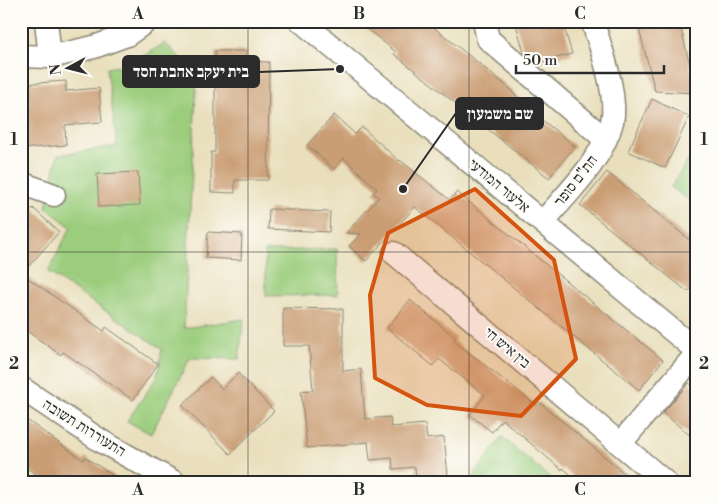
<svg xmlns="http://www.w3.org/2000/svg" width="718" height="503" viewBox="0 0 718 503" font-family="'Libre Bodoni','Frank Ruhl Libre',serif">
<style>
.green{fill:#9bcd7d;stroke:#637c54}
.building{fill:#ca9e75}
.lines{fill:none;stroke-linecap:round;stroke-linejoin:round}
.minor-casing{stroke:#8a8574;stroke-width:25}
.minor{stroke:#fff;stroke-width:22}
.marked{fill:#d5540f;fill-opacity:0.2;stroke:#d5540f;stroke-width:4;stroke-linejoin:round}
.grid{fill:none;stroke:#2b2b2b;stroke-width:1;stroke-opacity:0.55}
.labels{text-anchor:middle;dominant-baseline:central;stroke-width:4;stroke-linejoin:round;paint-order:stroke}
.street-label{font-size:15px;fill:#2b2b2b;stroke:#fdfcf7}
.leader{fill:none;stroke:#2b2b2b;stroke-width:2}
.callout-dot{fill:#2b2b2b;stroke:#fdfcf7;stroke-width:2}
.callout{fill:#2b2b2b;stroke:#2b2b2b;stroke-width:2}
.callout-label{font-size:16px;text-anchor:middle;font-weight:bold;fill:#fff}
.neatline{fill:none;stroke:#2b2b2b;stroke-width:2}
.grid-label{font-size:16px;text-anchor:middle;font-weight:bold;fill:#2b2b2b}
</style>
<rect width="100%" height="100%" fill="#fdfcf7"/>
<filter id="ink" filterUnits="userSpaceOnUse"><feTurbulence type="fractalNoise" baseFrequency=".02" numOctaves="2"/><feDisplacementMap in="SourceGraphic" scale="10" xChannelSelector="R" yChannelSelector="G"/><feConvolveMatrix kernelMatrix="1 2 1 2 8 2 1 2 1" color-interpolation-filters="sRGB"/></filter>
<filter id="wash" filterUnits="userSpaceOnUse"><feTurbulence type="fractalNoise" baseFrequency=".0096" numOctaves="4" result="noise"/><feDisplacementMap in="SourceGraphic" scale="20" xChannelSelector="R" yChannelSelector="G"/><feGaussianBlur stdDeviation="1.12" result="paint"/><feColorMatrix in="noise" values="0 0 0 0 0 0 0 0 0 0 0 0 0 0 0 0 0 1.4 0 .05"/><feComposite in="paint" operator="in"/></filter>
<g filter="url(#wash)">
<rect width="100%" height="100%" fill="#e9dfbc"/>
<g class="green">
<polygon points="165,43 197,74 184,328 244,319 239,359 190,358 151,434 127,421 157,377 162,349 48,272 71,227 46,208 58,155 117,146 107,68 130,64"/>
<polygon points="697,146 697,206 671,187"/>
<polygon points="337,249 338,295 266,296 265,251"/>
<polygon points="502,437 555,482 469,482"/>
</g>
<g id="blocks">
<g class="building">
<polygon points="357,21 426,21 513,91 512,92 533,109 532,112 575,146 549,178 394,54 396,52"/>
<polygon points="515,21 562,21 572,54 536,63 524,52"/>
<polygon points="637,21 679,21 697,93 655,91"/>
<polygon points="215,51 246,51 246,61 269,62 268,180 235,180 235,193 211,192 211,152 215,152"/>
<polygon points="66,81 66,91 99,88 102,122 65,125 66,145 21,149 21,84"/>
<polygon points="652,99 689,117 665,168 628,151"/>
<polygon points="334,115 355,134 362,127 399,161 400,160 450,200 457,192 663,360 639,390 415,207 366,261 349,246 361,234 346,233 379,197 373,193 377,189 344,158 334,169 307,145"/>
<polygon points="138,172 140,205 99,207 97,174"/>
<polygon points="607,172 697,246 697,281 688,292 580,205"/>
<polygon points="33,208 59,232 22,274 104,331 106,327 158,364 133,400 63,352 61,355 21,327 21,221"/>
<polygon points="269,209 330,212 329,232 268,229"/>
<polygon points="208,232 242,234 241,260 206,258"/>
<polygon points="410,300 456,338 454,341 536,405 539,402 635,482 579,482 563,468 562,470 502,419 492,432 470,415 485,395 439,359 433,366 387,328"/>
<polygon points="283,308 343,309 343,371 361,369 365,419 390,417 391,427 425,424 427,439 444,437 448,476 416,479 415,467 393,469 392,458 370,460 368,442 307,448 301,391 313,390 309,346 283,346"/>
<polygon points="238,373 274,411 230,454 182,405 211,377 222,389"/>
<polygon points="689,383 697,390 697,441 663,413"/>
<polygon points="21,416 83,460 85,457 123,482 47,482 21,464"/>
</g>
</g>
</g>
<g filter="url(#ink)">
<use href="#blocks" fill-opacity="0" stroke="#8a8574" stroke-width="1"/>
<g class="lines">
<g class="minor-casing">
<g id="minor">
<polyline points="46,21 50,57"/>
<polyline points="301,21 697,351"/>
<polyline points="484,21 488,39 605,139"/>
<polyline points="21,56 50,57 94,47 127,35 147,21"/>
<polyline points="21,183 54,195"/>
<path d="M543 222C568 192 602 161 612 122 618 97 601 46 592 21"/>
<polyline points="394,253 665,482"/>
<polyline points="21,388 101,441 174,482"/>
<polyline points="620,444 697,353"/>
</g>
</g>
<use href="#minor" class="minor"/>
</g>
</g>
<path class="marked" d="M475 189 554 260 576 359 521 416 427 405 375 378 370 295 388 233Z"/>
<path class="grid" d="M248 21V482M469 21V482M21 252H697"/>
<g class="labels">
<g class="street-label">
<text transform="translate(576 181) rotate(-52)">חת"ם סופר</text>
<text transform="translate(499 186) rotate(40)">אלעזר המודעי</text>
<text transform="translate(507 348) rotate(40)">בין איש חי</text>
<text transform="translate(84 428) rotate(32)">התעוררות תשובה</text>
</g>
</g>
<path class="leader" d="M340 69L259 72M403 189L456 113"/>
<g class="callout-dot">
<circle cx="340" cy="69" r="5"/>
<circle cx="403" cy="189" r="5"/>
</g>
<g class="callout">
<rect x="123" y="56" width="136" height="31" rx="5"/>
<rect x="456" y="98" width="87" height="31" rx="5"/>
</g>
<g class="callout-label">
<text x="191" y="77">בית יעקב אהבת חסד</text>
<text x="500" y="119">שם משמעון</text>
</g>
<rect width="718" height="503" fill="none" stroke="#fdfcf7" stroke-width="55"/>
<g transform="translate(68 68) rotate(263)" stroke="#fdfcf7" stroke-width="4" paint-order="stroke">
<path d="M0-4L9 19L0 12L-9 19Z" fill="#2b2b2b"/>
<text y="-8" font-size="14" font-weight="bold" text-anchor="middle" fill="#2b2b2b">N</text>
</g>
<path d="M516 65v8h148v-8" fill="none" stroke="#2b2b2b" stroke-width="2.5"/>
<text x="523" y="65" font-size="15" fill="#2b2b2b" stroke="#fdfcf7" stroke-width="4" paint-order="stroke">50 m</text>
<rect x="28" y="28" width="662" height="448" class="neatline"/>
<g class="grid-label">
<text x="138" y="19">A</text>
<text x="359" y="19">B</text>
<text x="580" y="19">C</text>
<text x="14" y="145">1</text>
<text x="704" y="145">1</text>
<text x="14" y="369">2</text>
<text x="704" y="369">2</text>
<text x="138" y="495">A</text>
<text x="359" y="495">B</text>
<text x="580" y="495">C</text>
</g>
</svg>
